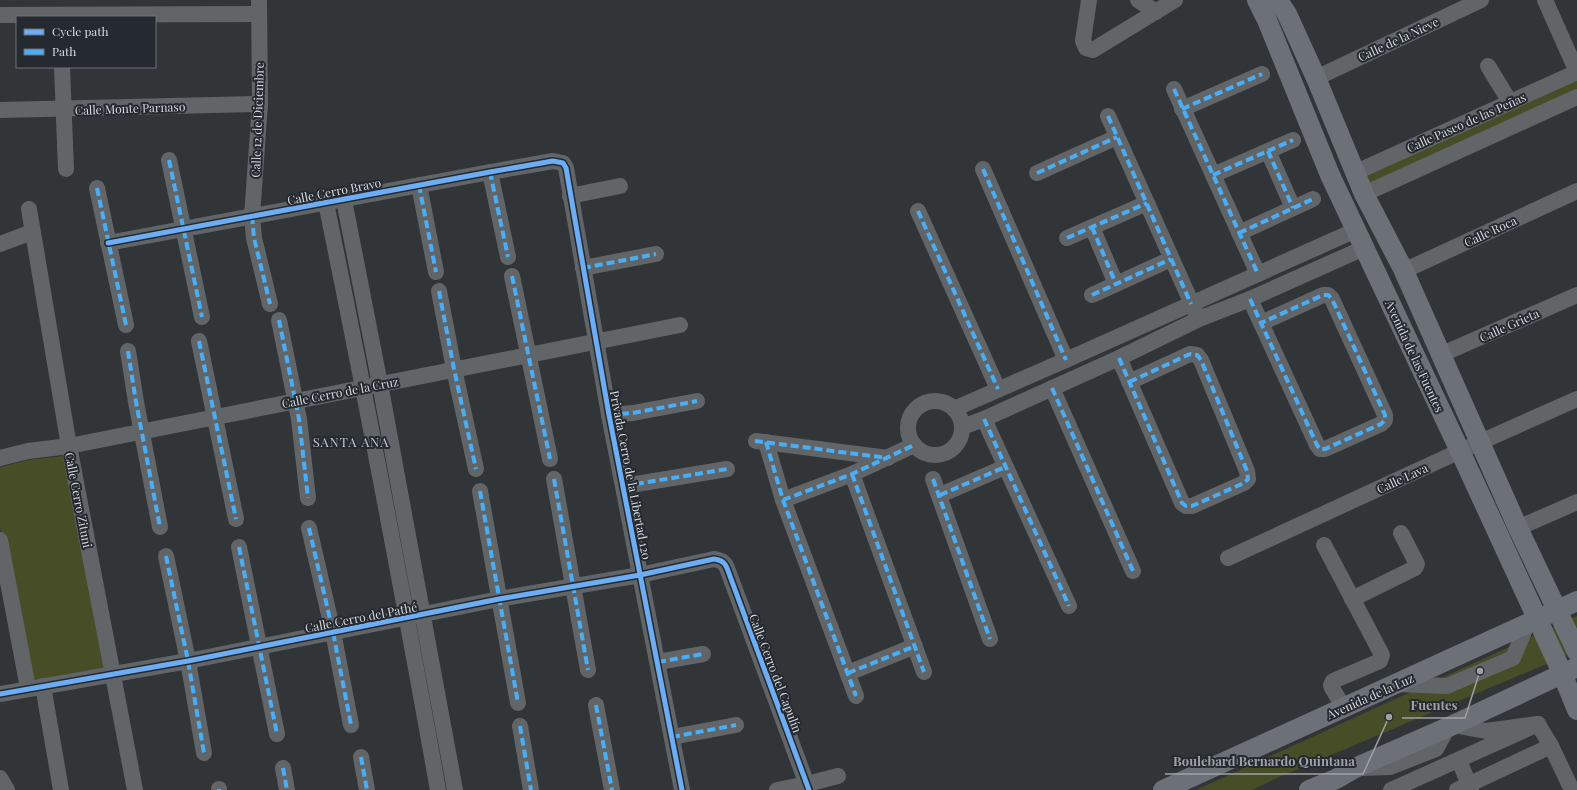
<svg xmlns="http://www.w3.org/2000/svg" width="1577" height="790" viewBox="0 0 1577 790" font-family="'Playfair Display',serif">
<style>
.green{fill:#464d27}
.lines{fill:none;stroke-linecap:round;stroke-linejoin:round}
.minor{stroke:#626567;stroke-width:16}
.major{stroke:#6c7077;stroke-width:20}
.quiet{stroke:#49aef6;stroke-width:4;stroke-dasharray:8 4;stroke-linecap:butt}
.cycleway-casing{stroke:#252a31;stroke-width:8}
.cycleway{stroke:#6dadf4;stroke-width:5}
.labels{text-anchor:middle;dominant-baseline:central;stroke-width:4;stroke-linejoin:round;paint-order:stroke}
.street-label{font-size:12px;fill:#d8dbdf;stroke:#252a31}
.neighbourhood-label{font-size:13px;letter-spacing:1px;fill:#c5cbd4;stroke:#252a31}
.leader{fill:none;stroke:#9ea1a5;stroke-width:1.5}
.callout-dot{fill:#9ea1a5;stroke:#252a31;stroke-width:1.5}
.callout-label{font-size:13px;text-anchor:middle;font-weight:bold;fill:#9ea1a5;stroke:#252a31;stroke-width:4;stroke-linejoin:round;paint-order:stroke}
</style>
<rect width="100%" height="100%" fill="#323538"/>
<g class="green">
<polygon points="1577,73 1577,96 1368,188 1362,173"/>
<polygon points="64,456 108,668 50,679 31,680 17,621 0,528 0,467 28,460"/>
<polygon points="1577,616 1577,651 1277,778 1252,790 1196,790"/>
</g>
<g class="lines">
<g class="minor">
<polyline points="259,0 260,104 252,216 254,238 270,304"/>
<polyline points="1089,0 1083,41 1086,48 1093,50 1175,0"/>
<polyline points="1138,0 1156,12"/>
<polyline points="0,15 259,14"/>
<polyline points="1488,66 1510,102"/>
<polyline points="62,67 66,169"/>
<polyline points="1316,78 1481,0"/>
<polyline points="1174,89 1258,274"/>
<polyline points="1182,109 1262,74"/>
<polyline points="0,110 260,104"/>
<polyline points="1108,116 1196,313"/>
<polyline points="1268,151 1293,208"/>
<polyline points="169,160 202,317"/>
<polyline points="983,169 1066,360"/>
<polyline points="490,172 508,257"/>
<polyline points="1037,173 1117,137"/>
<polyline points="1354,173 1577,72 1545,0"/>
<polyline points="1213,175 1293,140"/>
<polyline points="419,185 436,272"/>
<polyline points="97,188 126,325"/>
<polyline points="1364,194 1577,97"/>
<polyline points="570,196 620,186"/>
<polyline points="344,200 380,384 455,790"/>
<path d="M326 203C366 398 403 594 438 790"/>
<polyline points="29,209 69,446 135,790"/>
<polyline points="918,211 998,389"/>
<polyline points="1092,227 1116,284"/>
<polyline points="1239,233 1313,199"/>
<polyline points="1067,238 1147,203"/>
<polyline points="108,243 490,172 553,161 563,163 566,168 609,415 682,790"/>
<polyline points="0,244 32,232"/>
<polyline points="583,268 656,254"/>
<polyline points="1403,269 1412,267 1577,191"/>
<polyline points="512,276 550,459"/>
<polyline points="439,291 454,369 476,469"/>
<polyline points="1092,295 1171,259"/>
<polyline points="1250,299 1317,445 1320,449 1325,449 1381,424 1385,420 1385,415 1332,299 1328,295 1323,295 1261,323"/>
<polyline points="279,320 299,419 308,498"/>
<polyline points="199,341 236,519"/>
<polyline points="128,351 136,402 160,527"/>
<polyline points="1440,355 1577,295"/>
<polyline points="1119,358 1182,503 1186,506 1192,506 1244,483 1248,479 1247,471 1201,360 1197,355 1190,354 1129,382"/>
<polyline points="1052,388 1133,571"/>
<circle cx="935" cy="428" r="27"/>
<polyline points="954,409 1066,360 1356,230"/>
<polyline points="609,415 633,413 697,401"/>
<polyline points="984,419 1069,606"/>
<polyline points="962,427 984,419 1119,358 1199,319 1250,299 1364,248"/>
<polyline points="756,441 888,458"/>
<polyline points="766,442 783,500 856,696"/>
<polyline points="0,458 28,451 69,446 216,417 680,325"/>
<polyline points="852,474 924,672"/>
<polyline points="554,479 588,670"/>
<polyline points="933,479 990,639"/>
<polyline points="624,486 727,469"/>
<polyline points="480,491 518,703"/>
<polyline points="940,495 1005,467"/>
<polyline points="783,500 852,474 914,445"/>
<polyline points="309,528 333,632 351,725"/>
<polyline points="1518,528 1577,502"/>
<polyline points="0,540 28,688"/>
<polyline points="1324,545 1382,655 1380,661 1333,681 1331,685 1332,688 1344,708"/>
<polyline points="239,547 277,734"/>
<polyline points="166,556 188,661 204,753"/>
<polyline points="1228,558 1460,451 1577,399"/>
<polyline points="1352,599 1415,568 1417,564 1401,533"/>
<polyline points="658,662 703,654"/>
<polyline points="848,673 915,646"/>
<polyline points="1397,684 1447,686 1513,658 1528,622"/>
<polyline points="43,686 61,790"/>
<path d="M0 694 188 661 499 599 640 575 714 559C720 560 724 561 727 568L809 790"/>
<polyline points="596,705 612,790"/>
<polyline points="1453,725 1486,731 1538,724 1551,746 1572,790"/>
<polyline points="520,726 531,790"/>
<polyline points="672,737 736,725"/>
<polyline points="361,757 367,790"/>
<polyline points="1459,760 1471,790"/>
<polyline points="283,768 287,790"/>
<polyline points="1360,768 1390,767 1436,749 1448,727"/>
<polyline points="0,778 7,790"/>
<polyline points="219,789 219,790"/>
<polyline points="777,790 807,784 838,776"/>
<polyline points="1391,790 1538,724"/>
<polyline points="1457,790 1551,746"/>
</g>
<g class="major">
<polyline points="1257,0 1267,20 1330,175 1460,451 1559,666 1577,710"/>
<polyline points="1278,0 1287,14 1316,78 1364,194 1403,269 1518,528 1577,652"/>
<polyline points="1163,790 1577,601"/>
<polyline points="1309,790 1336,779 1355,768 1453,725 1577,667"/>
</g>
<g class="quiet">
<polyline points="1174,89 1258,274"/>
<polyline points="1182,109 1262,74"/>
<polyline points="1108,116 1191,304"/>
<polyline points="1268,151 1293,208"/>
<polyline points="169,160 202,317"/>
<polyline points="983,169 1066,360"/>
<polyline points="490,172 508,257"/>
<polyline points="1037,173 1117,137"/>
<polyline points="1213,175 1293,140"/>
<polyline points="419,185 436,272"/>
<polyline points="97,188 126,325"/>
<polyline points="918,211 998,389"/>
<polyline points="252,216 254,238 270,304"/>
<polyline points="1092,227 1116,284"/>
<polyline points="1239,233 1313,199"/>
<polyline points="1067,238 1147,203"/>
<polyline points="583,268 656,254"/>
<polyline points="512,276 550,459"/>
<polyline points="439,291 454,369 476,469"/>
<polyline points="1092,295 1171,259"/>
<polyline points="1250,299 1317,445 1320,449 1325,449 1381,424 1385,420 1385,415 1332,299 1328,295 1323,295 1261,323"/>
<polyline points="279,320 299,419 308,498"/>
<polyline points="199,341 236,519"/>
<polyline points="128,351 136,402 160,527"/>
<polyline points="1119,358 1182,503 1186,506 1192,506 1244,483 1248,479 1247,471 1201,360 1197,355 1190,354 1129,382"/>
<polyline points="1052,388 1133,571"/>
<polyline points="609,415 633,413 697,401"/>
<polyline points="984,419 1069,606"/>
<polyline points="755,441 888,458"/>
<polyline points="766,442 783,500 856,696"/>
<polyline points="852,474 924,672"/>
<polyline points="554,479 588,670"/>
<polyline points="933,479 990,639"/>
<polyline points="624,486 727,469"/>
<polyline points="480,491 518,703"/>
<polyline points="940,495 1005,467"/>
<polyline points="783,500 852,474 914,445"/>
<polyline points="309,528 333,632 351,725"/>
<polyline points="239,547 277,734"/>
<polyline points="166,556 188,661 204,753"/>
<polyline points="658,662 703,654"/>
<polyline points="848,673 915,646"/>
<polyline points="596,705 612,790"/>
<polyline points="520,726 531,790"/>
<polyline points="672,737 736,725"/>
<polyline points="361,757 367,790"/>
<polyline points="283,768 287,790"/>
<polyline points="219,789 219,790"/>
</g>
<g class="cycleway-casing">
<g id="cycleway">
<polyline points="108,243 490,172 553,161 563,163 566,168 609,415 682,790"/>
<path d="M0 694 188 661 499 599 640 575 714 559C720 560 724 561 727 568L809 790"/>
</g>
</g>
<use href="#cycleway" class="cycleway"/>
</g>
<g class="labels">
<g class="street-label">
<text transform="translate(1398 39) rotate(-25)">Calle de la Nieve</text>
<text transform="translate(130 108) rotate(-2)">Calle Monte Parnaso</text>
<text transform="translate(257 120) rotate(-88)">Calle 12 de Diciembre</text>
<text transform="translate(1466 122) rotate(-24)">Calle Paseo de las Peñas</text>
<text transform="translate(334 191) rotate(-11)">Calle Cerro Bravo</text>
<text transform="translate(1490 231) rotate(-25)">Calle Roca</text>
<text transform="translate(1509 325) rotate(-24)">Calle Grieta</text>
<text transform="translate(1415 356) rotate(65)">Avenida de las Fuentes</text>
<text transform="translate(340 392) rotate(-11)">Calle Cerro de la Cruz</text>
<text transform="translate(631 475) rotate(79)">Privada Cerro de la Libertad 120</text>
<text transform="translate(1402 478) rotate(-25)">Calle Lava</text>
<text transform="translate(79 500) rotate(79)">Calle Cerro Zituni</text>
<text transform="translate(361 617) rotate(-11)">Calle Cerro del Pathé</text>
<text transform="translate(776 673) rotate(69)">Calle Cerro del Capulín</text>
<text transform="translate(1370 696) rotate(-24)">Avenida de la Luz</text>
</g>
<g class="neighbourhood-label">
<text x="351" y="441">SANTA ANA</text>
</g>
</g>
<path class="leader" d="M1480 671L1465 718H1402M1389 717L1363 774H1165"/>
<g class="callout-dot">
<circle cx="1480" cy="671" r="4"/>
<circle cx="1389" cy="717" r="4"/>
</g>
<g class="callout-label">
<text x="1434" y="710">Fuentes</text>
<text x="1264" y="766">Boulebard Bernardo Quintana</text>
</g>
<rect x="16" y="16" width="140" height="52" fill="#252a31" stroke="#6d7177"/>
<rect x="24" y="29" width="20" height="6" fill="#6dadf4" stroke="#6d7177"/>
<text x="52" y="36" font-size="12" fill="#d8dbdf">Cycle path</text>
<rect x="24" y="49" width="20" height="6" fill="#49aef6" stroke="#6d7177"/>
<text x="52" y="56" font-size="12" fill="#d8dbdf">Path</text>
</svg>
